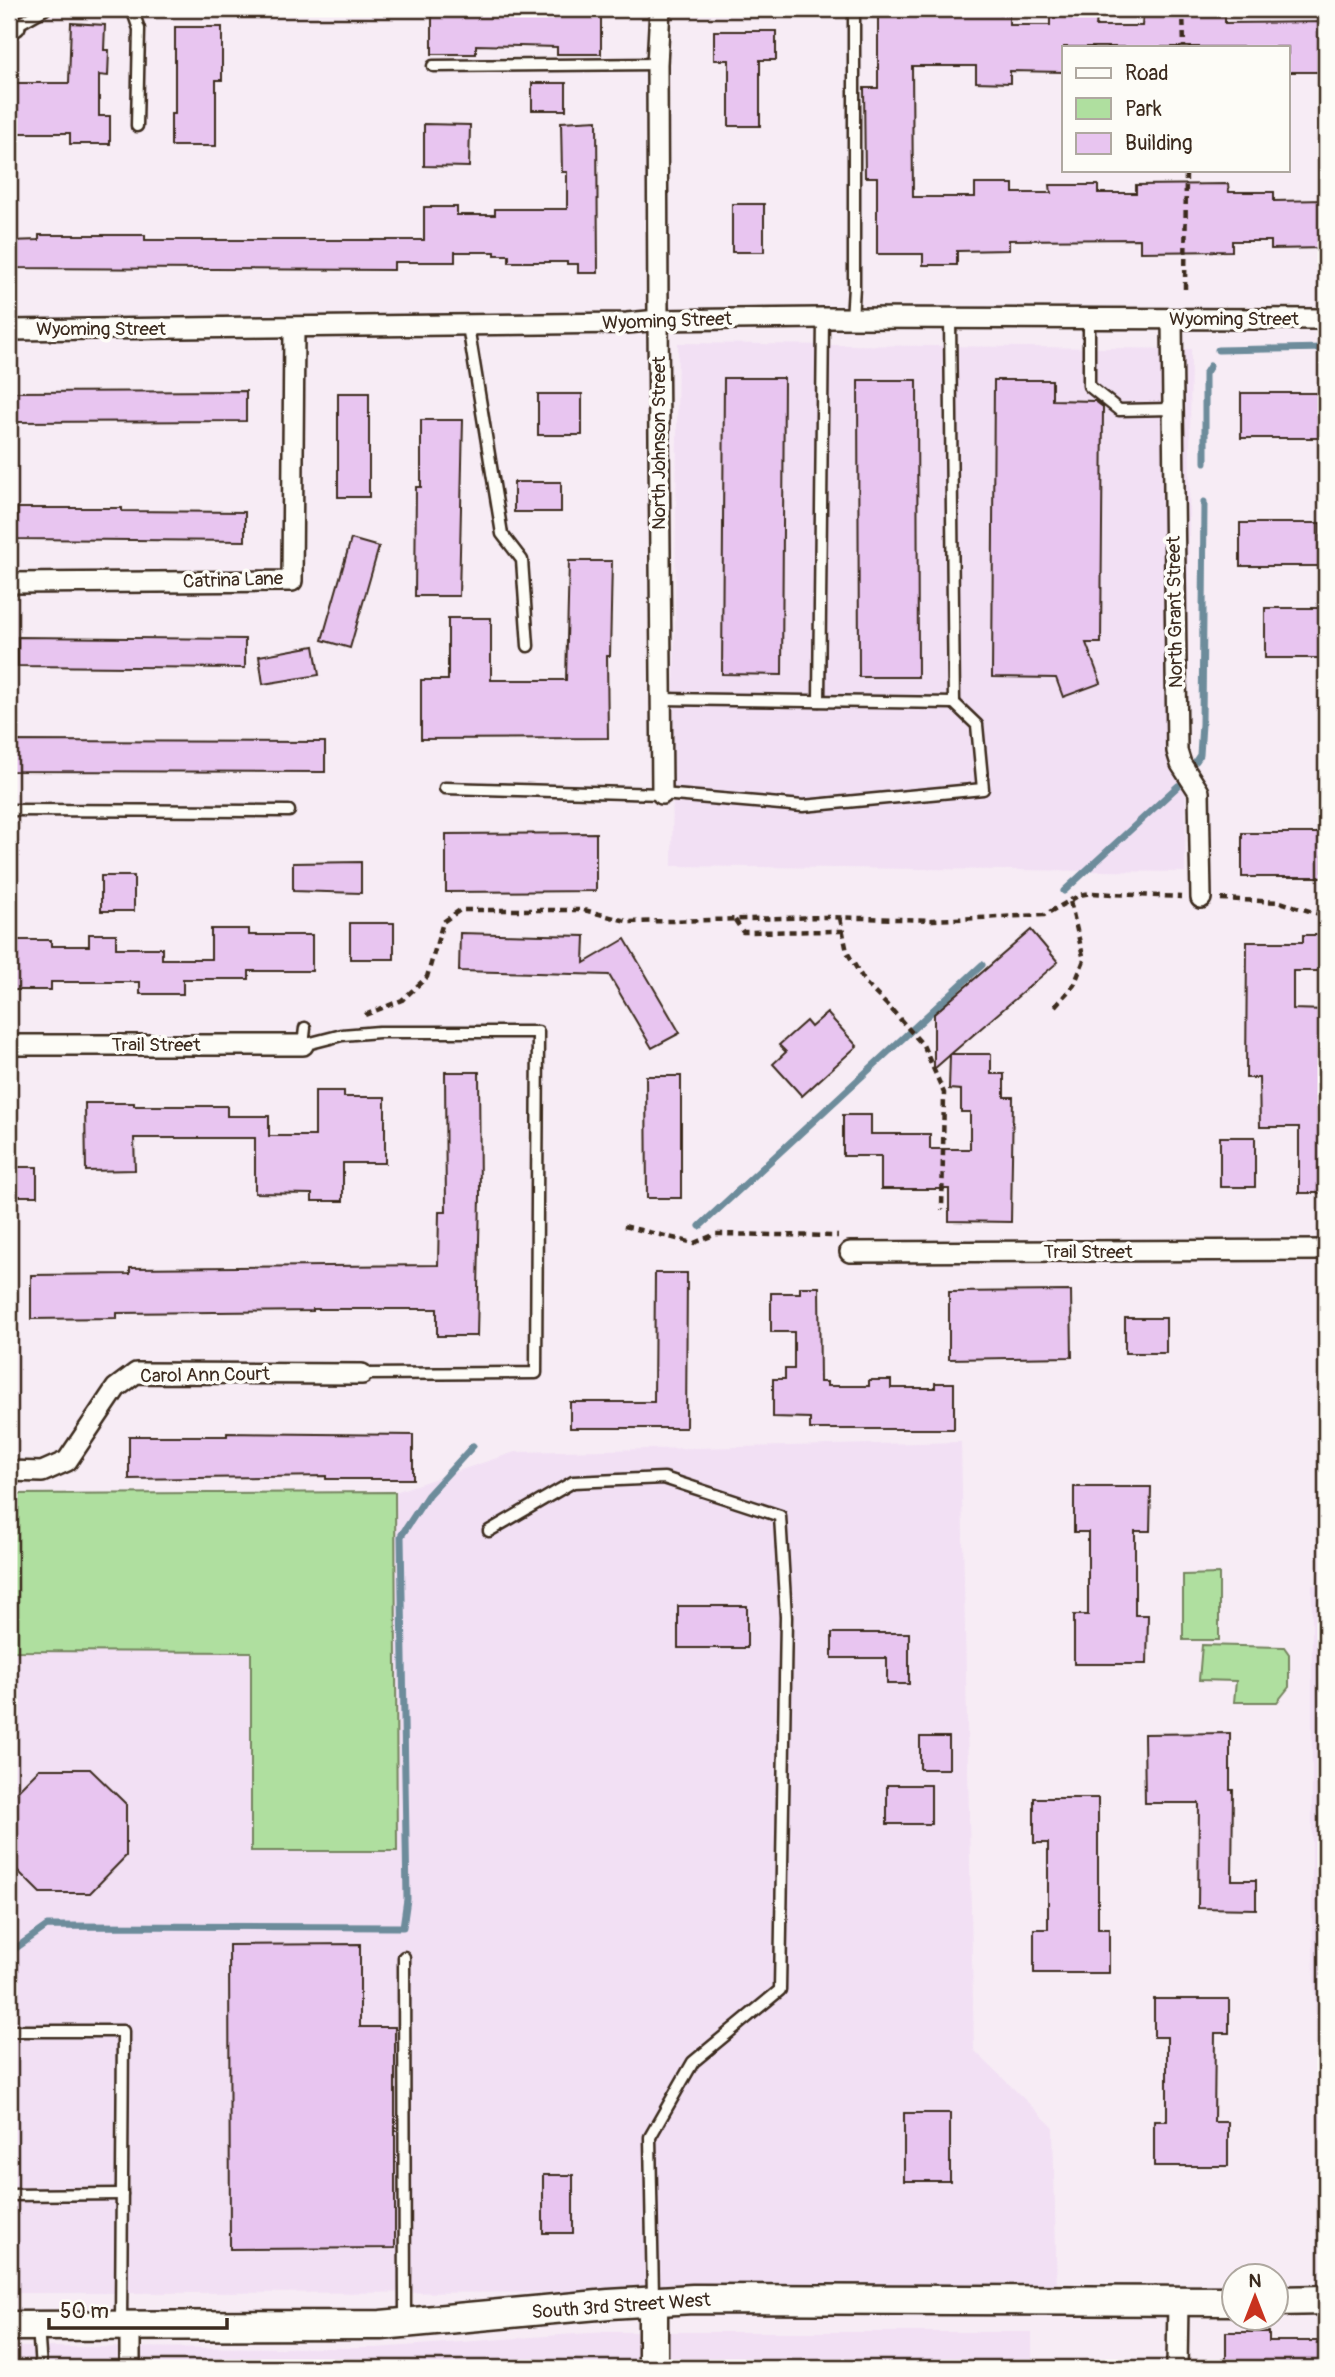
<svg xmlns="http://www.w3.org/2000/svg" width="1335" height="2377" viewBox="0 0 1335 2377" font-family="Pangolin,sans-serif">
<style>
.built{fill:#f2e0f4}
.green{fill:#afdf9f;stroke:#75845e;stroke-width:2}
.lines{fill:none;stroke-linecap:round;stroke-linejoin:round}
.stream{stroke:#6d8c9b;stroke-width:7}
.building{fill:#e8c5f0;stroke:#3b2a1e;stroke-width:2}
.lane-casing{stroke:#3b2a1e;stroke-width:15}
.street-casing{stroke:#3b2a1e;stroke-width:24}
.secondary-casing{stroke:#3b2a1e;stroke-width:33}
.path{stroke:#3b2a1e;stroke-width:4.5;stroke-dasharray:7 5;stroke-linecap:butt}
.lane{stroke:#fdfcf7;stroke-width:10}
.street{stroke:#fdfcf7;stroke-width:19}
.secondary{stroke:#fdfcf7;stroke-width:28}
.labels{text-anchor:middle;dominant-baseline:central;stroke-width:7;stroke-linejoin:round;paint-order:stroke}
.street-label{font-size:19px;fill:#3b2a1e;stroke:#fdfcf7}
</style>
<rect width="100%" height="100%" fill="#f7ecf5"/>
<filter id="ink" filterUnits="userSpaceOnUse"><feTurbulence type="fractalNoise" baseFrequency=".0143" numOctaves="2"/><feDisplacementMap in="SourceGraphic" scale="14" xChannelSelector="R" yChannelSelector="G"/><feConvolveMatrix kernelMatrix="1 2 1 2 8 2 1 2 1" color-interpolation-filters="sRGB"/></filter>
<g filter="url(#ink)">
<g class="built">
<polygon points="678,343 1191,349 1185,872 672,866"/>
<polygon points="961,1442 974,2050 1053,2127 1057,2292 9,2293 9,1494 395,1492 515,1452"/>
<polygon points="1312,1585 1326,1585 1326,2286 1324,2286 1312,1914"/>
<polygon points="603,2332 1032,2332 1032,2368 9,2368 9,2347 375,2348"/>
</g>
<g class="green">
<polygon points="395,1492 397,1851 251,1851 251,1652 9,1651 9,1494"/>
<polygon points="1219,1574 1219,1640 1183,1640 1183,1575"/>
<polygon points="1202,1645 1284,1647 1289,1654 1289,1687 1277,1702 1234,1702 1236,1681 1199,1680"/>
</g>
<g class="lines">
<g class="stream">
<polyline points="1218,350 1326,348"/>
<polyline points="1205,462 1205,374 1210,366"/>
<polyline points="1196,761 1200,755 1202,724 1204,502"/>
<polyline points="1064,891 1178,786"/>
<polyline points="700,1226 982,965"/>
<polyline points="9,1953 47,1926 403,1927 407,1899 401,1536 428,1495 473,1446"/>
</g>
</g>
<g class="building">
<polygon points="432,9 601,9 601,54 557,54 557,47 476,45 476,54 432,54"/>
<polygon points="924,9 956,9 956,14 1009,14 1009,25 1050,25 1050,17 1097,17 1096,26 1142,26 1143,14 1225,16 1225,23 1326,22 1326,72 1288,72 1288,47 1064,47 1064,72 1010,71 1010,83 976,82 976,66 912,66 913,197 975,197 975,184 1013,184 1013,193 1051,193 1050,185 1098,185 1098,193 1136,193 1136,185 1228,184 1229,192 1274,192 1274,201 1326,200 1326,248 1271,249 1271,241 1232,241 1232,251 1140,252 1140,239 1009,240 1009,250 957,251 957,265 923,265 923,254 877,254 877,177 865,177 864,88 878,88 878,13 924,12"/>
<polygon points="71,23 105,25 104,50 109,50 108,76 99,75 99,116 110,116 110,144 70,144 70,133 9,133 9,83 69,83"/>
<polygon points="175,27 222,27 222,80 216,80 216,146 171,146 171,114 175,114"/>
<polygon points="714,31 776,31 776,60 760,60 760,126 729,126 729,60 714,60"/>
<rect x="532" y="83" width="34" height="27"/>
<polygon points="597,120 598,273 578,273 578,264 567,264 567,262 509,262 509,255 495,255 495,252 455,252 455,262 394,262 394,270 9,268 9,241 39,240 39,235 145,235 145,240 424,240 424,207 457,207 457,215 495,215 495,209 567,209 567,172 562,172 561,122"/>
<polygon points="424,124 470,125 469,167 424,166"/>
<rect x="732" y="204" width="32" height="48"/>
<polygon points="724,378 784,378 782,675 722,674"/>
<polygon points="858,380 917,380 918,677 859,677"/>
<polygon points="994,380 1052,380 1052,400 1095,401 1103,407 1101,643 1086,643 1101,683 1063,697 1056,678 992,677"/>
<polygon points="246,391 246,421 15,422 15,392"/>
<rect x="338" y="393" width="31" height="104"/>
<rect x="1241" y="393" width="82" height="45"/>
<rect x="538" y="394" width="44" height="41"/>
<polygon points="421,420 463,420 459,596 415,596 416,487 421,487"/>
<rect x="514" y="482" width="47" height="30"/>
<polygon points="17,508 122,508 122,511 245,512 245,541 17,539"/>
<rect x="1240" y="523" width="80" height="43"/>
<polygon points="351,539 379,547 350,648 322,640"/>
<polygon points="569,561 612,561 610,656 607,656 608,738 421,739 421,680 448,680 448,618 491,618 491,680 566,680"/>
<rect x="1265" y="608" width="58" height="50"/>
<polygon points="18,637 245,639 245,668 18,666"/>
<polygon points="314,646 319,675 263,684 259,656"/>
<polygon points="9,741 325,742 325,772 9,771"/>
<polygon points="596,833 596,891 446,892 446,834"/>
<rect x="1242" y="833" width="81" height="44"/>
<polygon points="361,862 361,893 293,891 293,863"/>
<rect x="101" y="876" width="33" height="35"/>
<rect x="350" y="923" width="44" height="36"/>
<polygon points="211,929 249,929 249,935 312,935 312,971 249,971 249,979 183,979 183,994 140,994 140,982 51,982 51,990 11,990 11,940 51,940 51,946 89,946 89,934 116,934 116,948 162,948 162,959 211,959"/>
<polygon points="1031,930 1058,962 951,1054 991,1054 991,1074 1004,1074 1004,1097 1013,1097 1011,1222 949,1221 949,1189 881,1189 881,1156 843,1156 843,1115 871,1115 871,1134 930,1134 930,1149 970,1149 970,1112 961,1112 961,1090 949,1089 950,1055 934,1069 934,1014"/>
<polygon points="460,933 585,936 584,963 625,939 680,1033 652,1048 609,975 459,971"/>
<polygon points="1303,935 1326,935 1326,971 1293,971 1293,1009 1326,1010 1326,1067 1324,1067 1323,1112 1324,1145 1326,1145 1326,1193 1299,1193 1299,1127 1260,1127 1259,1078 1246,1078 1247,942 1303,942"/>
<polygon points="827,1013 857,1046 802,1096 773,1064 786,1052 779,1045 806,1021 811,1027"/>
<polygon points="445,1072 479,1072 480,1195 477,1336 437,1336 437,1309 313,1309 313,1311 117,1313 117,1318 31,1319 31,1275 130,1274 130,1268 438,1265 439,1212 446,1212"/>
<polygon points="646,1076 681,1076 681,1198 647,1198"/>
<polygon points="315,1091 344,1091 344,1097 385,1097 385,1163 343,1163 343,1201 312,1201 312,1194 255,1193 255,1138 134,1138 135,1170 86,1171 85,1103 134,1103 134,1106 227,1106 227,1116 269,1116 269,1136 315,1136"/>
<rect x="1220" y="1137" width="35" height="50"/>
<rect x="9" y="1167" width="28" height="29"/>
<polygon points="655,1273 687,1273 686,1428 570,1428 570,1402 654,1402"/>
<polygon points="800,1287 819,1287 820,1382 827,1382 827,1386 869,1386 869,1380 891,1380 891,1388 935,1388 935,1383 954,1383 954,1429 810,1429 810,1418 773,1417 773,1379 785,1379 785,1369 794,1369 794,1332 771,1332 771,1293 800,1293"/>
<polygon points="1071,1291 1072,1357 949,1359 949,1292"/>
<rect x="1125" y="1318" width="41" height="35"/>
<polygon points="227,1433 413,1435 413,1479 326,1479 326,1476 129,1479 129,1436 227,1436"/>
<polygon points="1074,1487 1151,1487 1150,1531 1135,1531 1135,1615 1148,1615 1147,1664 1074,1664 1074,1615 1088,1615 1088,1532 1074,1532"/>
<rect x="678" y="1606" width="69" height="42"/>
<polygon points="832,1633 909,1633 909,1684 887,1684 887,1658 832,1658"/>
<polygon points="1230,1733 1230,1790 1233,1790 1232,1880 1256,1880 1256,1909 1198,1908 1199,1803 1145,1803 1144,1734"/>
<rect x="920" y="1737" width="29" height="32"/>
<polygon points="39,1769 90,1769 126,1804 126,1856 90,1893 40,1893 9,1862 9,1799"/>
<rect x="887" y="1785" width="44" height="39"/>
<polygon points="1034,1798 1098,1798 1098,1929 1109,1929 1109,1973 1034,1973 1034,1929 1048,1929 1048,1843 1034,1843"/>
<polygon points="360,1944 360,2027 395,2027 395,2248 230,2249 229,1945"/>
<polygon points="1154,1999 1229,1999 1229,2033 1215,2033 1214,2122 1228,2122 1228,2166 1154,2166 1154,2121 1167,2121 1167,2037 1154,2037"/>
<rect x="904" y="2113" width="46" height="68"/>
<rect x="543" y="2175" width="30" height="58"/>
<polygon points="1226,2332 1269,2332 1269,2341 1326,2341 1326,2368 1226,2368"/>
</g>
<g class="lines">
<g class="lane-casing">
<g id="lane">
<polyline points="132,9 139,29 137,126"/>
<polyline points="15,26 45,9"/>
<polyline points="433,66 657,64"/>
<polyline points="852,319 854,287 854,9"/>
<polyline points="1089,319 1089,386 1119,410 1173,409"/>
<polyline points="468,326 502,534 522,560 528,646"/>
<polyline points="660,699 954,703 950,319"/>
<polyline points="819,701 823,318"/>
<polyline points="445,788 662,794 803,806 983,789 977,725 954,703"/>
<polyline points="9,810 289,811"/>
<polyline points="305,1028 303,1045 342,1035 379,1032 538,1032 536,1373 362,1374"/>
<polyline points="489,1531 573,1482 664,1478 780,1516 786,1617 780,1990 693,2062 650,2137 653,2297"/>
<polyline points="404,1957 405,2322"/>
<polyline points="9,2031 123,2031 121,2325"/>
<polyline points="9,2195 122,2194"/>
<polyline points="38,2327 41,2368"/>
</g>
</g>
<g class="street-casing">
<g id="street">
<polyline points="660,9 657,64 658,320 662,794"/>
<polyline points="9,29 15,26"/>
<polyline points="1172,319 1177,751 1181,764 1199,792 1201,898"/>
<polyline points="9,330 627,323 658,320 823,318 1326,319"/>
<polyline points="9,583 292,581 294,328"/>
<polyline points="9,1045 303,1045"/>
<polyline points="850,1252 1326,1250"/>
<polyline points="9,1471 42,1472 67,1461 116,1388 136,1373 362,1374"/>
<polyline points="130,2368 130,2325"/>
<polyline points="1177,2368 1178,2301"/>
</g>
</g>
<g class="secondary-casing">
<g id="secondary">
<polyline points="653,2301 653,2368"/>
<polyline points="1276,2301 1326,2300"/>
<polyline points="9,2326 381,2325 609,2304 693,2299 1234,2301"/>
</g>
</g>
<g class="path">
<polyline points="1183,9 1184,47"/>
<polyline points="1185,289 1186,170"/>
<polyline points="1221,899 1280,902 1326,916"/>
<polyline points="840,918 847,952 866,984 892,1010 923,1045 944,1093 942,1210"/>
<polyline points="735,920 743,932 843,931"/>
<polyline points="1055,1006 1074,985 1084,960 1070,901"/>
<polyline points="365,1015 402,1000 427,977 443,922 460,910 584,910 630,922 825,917 933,920 1044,915 1080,895 1091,893 1181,897"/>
<polyline points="624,1226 694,1243 716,1234 838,1236"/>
</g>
<use href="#lane" class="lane"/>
<use href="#street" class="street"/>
<use href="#secondary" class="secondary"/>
</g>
</g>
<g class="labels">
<g class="street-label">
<text x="1234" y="319">Wyoming Street</text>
<text transform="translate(667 321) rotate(-2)">Wyoming Street</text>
<text x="101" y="329">Wyoming Street</text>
<text transform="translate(659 443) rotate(-90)">North Johnson Street</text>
<text transform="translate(233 580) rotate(-2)">Catrina Lane</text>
<text transform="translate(1175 612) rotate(-91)">North Grant Street</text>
<text x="156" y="1045">Trail Street</text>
<text x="1088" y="1252">Trail Street</text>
<text transform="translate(205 1375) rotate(-1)">Carol Ann Court</text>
<text transform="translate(621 2306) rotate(-4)">South 3rd Street West</text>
</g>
</g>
<rect width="1335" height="2377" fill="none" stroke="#fdfcf7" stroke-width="35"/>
<rect x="18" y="18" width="1300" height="2342" fill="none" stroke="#3b2a1e" stroke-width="2.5" filter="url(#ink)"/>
<rect x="1062" y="46" width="228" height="126" fill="#fdfcf7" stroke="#afa8a0" stroke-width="2"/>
<rect x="1076" y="68" width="35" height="10" fill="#fdfcf7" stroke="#afa8a0" stroke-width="2"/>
<text x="1125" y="80" font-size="21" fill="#3b2a1e">Road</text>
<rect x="1076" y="98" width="35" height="21" fill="#afdf9f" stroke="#afa8a0" stroke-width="2"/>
<text x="1125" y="116" font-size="21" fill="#3b2a1e">Park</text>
<rect x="1076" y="133" width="35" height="21" fill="#e8c5f0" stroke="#afa8a0" stroke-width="2"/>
<text x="1125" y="150" font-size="21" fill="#3b2a1e">Building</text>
<g transform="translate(1255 2297)"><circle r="33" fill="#fdfcf7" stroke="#afa8a0" stroke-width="2"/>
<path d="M0-5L12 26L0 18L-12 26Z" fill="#c8321e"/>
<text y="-10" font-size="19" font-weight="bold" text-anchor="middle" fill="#3b2a1e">N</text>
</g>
<path d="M49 2318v10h178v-10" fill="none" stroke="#3b2a1e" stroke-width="3.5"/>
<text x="60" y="2318" font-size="21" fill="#3b2a1e" stroke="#fdfcf7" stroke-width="5" paint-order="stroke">50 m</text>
</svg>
